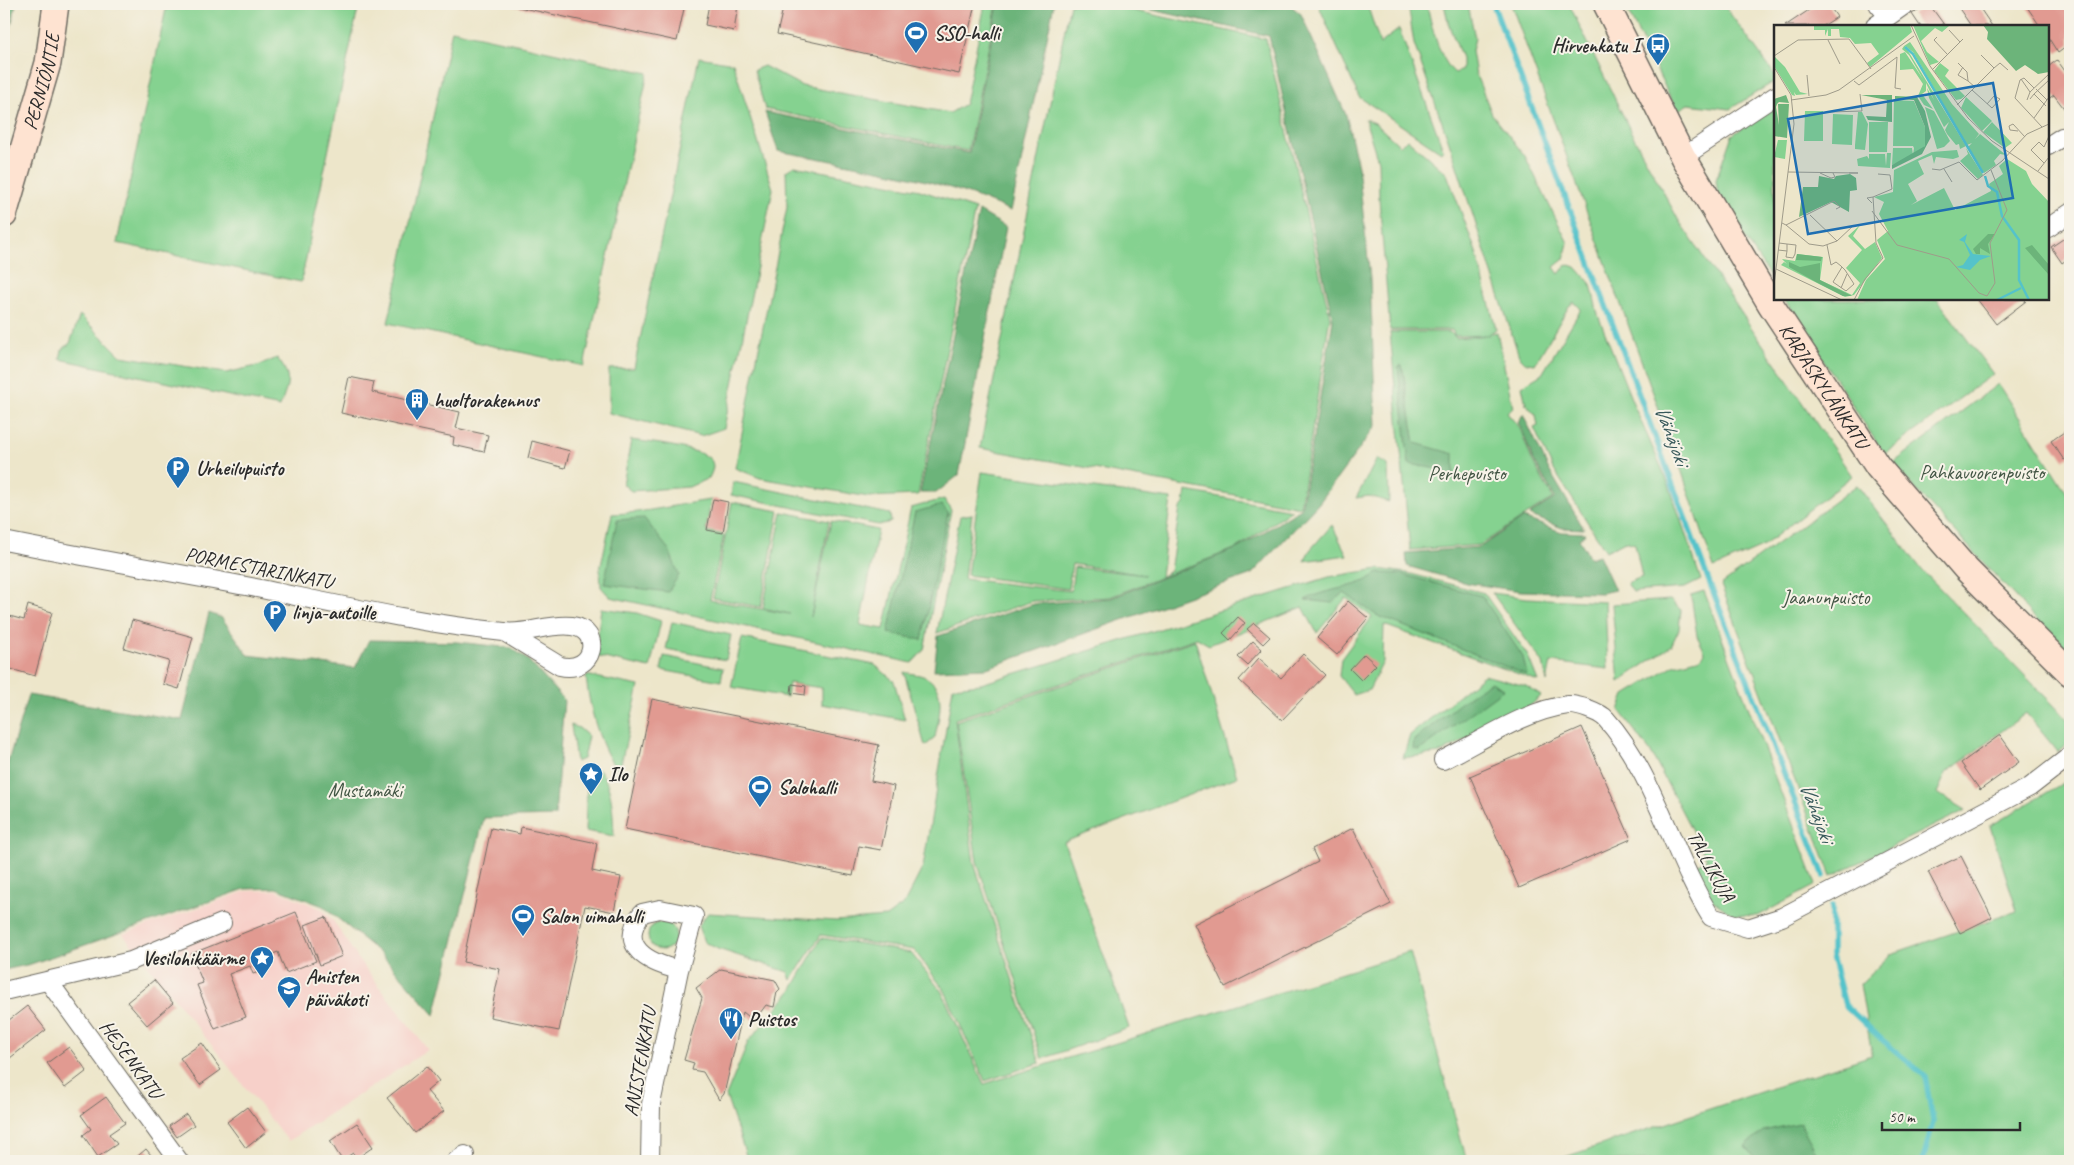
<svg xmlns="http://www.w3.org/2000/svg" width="2074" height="1165" viewBox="0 0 2074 1165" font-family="Caveat,sans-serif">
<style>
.built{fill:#f7d0c9}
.green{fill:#85d290;stroke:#587e5e}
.forest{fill:#6cb47a;stroke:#4c7052}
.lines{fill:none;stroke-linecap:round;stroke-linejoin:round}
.stream{stroke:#55c3ca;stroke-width:5.5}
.building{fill:#e19a91}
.street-casing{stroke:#6f6c63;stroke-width:20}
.secondary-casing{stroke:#6f6c63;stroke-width:28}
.street{stroke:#fff;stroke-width:18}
.secondary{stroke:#fee3d1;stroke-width:25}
.labels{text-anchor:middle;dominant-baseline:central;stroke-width:4;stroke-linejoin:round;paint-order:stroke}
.poi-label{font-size:20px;font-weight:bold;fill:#2b2b2b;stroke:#f7f3e8;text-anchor:start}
.street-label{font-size:20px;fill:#2b2b2b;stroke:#f7f3e8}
.park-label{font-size:20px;fill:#425544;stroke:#f7f3e8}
.water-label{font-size:21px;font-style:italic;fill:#38595b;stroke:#f7f3e8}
.inset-river{fill:none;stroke:#55c3ca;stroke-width:2.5}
.inset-road{fill:none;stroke:#9f9b8a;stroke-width:1}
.view{fill:#1f6fb2;fill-opacity:0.15;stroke:#1f6fb2;stroke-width:2.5}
.inset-edge{fill:none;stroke:#2b2b2b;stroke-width:2.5}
</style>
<rect width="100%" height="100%" fill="#f7f3e8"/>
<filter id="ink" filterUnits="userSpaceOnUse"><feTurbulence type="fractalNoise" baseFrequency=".02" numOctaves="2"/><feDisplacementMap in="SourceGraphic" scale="10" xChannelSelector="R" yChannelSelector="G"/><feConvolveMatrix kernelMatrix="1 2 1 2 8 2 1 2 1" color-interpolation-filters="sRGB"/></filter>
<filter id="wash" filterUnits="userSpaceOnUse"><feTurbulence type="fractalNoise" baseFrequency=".0096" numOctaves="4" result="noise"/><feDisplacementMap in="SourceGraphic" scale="20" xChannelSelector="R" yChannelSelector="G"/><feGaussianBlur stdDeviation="1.12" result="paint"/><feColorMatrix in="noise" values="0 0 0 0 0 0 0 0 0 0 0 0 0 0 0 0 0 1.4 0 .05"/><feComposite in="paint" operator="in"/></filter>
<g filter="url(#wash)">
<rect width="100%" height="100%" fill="#ede6ca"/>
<polygon class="built" points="276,890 322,909 332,919 359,960 428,1050 288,1141 123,934 246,891"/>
<g class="green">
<polygon points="167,4 359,4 301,282 117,243"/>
<polygon points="985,4 997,4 968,151 765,109 754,70 764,66 802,86 950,113 965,104"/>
<polygon points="1070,4 1103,4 1266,39 1330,317 1300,507 980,448"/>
<polygon points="1318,4 1367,4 1380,44 1399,29 1443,149 1441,152 1359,97"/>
<path d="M1408 4H1427C1431 24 1439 60 1455 73L1462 70V58L1449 26 1444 4H1468L1475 38 1472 51 1476 75 1492 114 1525 156 1568 243 1564 259 1554 267 1559 274 1567 264 1576 267 1591 284 1598 315 1632 401 1669 485 1701 580 1685 588 1633 592 1627 583 1642 577 1635 544 1625 541 1606 551 1552 467 1534 428 1538 426 1536 415 1526 404 1522 386 1542 374 1581 309 1574 302 1569 306 1535 364 1526 363 1519 356 1449 142 1414 44Z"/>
<polygon points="1511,4 1569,4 1632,134 1679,221 1852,476 1762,547 1714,568 1682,472"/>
<polygon points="1624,4 1723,4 1775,75 1775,81 1730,109 1688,104 1677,111"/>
<polygon points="452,30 648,73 584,366 388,323"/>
<polygon points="699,57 733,63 773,189 724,428 701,436 609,413 609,369 634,368"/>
<polygon points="1775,106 1775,284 1718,196 1716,180 1732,135"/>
<polygon points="1365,119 1375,123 1400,146 1407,139 1447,174 1476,252 1496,329 1489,334 1497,332 1513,408 1507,413 1520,428 1531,458 1553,498 1480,545 1410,550 1390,332 1450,332 1456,338 1489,335 1455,336 1452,330 1390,330 1379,199 1378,161"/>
<polygon points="794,166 920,190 975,209 918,495 869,497 760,478 735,468 787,207 786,171"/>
<polygon points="1784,299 1937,299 1993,374 1884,454"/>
<path d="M80 315 121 356 226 373 261 365 277 358C293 378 288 384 280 407L60 359 62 350 70 343Z"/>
<polygon points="1998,384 2070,498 2070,656 1892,464"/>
<path d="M631 440C646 442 702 448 711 460 715 466 712 472 709 478L689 487 631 491 623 484Z"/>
<polygon points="1377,459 1388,465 1389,502 1369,496 1356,498"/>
<polygon points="982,472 1171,499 1161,577 1170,571 1180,508 1184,504 1186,491 1292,510 1237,548 1110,597 1033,601 937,633 960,516 972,514 964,579 1071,591 1074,567 1145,575 1072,564 1068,589 967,575"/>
<polygon points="733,482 890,514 891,522 878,525 731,495"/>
<polygon points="1857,485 1922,570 2070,722 2070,742 2058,752 2026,713 1946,773 1937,793 1966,810 1831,876 1721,585"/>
<path d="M944 499 951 510 924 650 912 663 610 597 601 587 600 570 612 514C646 513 678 504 711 500L706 531 724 535 710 600 790 614 763 608 782 512 829 521 811 617 831 521 878 530 860 625 884 629 911 508Z"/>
<polygon points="732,502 779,511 761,607 713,598"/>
<polygon points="1332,525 1347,555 1304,561 1310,550"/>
<polygon points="1378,569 1407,573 1484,593 1528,656 1538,681 1384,625 1383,662 1369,690 1354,695 1339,676 1341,659 1372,617 1346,598 1317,633 1303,607 1209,645 1197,638 955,719 974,863 1040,1063 985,1081 945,991 914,950 821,935 791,980 788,972 718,949 704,942 698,926 708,913 836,921 886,917 904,904 923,867 953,687 981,684 1329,577"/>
<polygon points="1704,591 1816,885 1758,916 1733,915 1712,900 1695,866 1707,859 1650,751 1619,710 1625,695 1674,665 1701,658 1705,652 1697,636 1691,595"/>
<polygon points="1492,593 1527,598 1605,602 1608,669 1551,662 1547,682 1543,663"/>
<polygon points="1670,600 1681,610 1679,629 1671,646 1619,682 1612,604"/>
<polygon points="601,608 637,613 661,621 650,668 595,656"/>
<polygon points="672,622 731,635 726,660 666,649"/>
<polygon points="742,638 875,665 894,681 905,720 822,704 822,688 789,683 787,697 731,687"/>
<polygon points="1195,640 1237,777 1064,842 1129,1028 1042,1059 977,862 956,721"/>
<polygon points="664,656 723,668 721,681 661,670"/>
<path d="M904 672C911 674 921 674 927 678 948 690 938 719 935 738L925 746Z"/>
<path d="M586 675 639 686 619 772C600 751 588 703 586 675Z"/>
<polygon points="1484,675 1526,686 1541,696 1530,706 1440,753 1403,758 1410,735"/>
<polygon points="571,725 579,728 588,736 583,759 576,762"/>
<path d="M599 769C613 787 613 814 614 836L585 831 587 782Z"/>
<polygon points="2070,779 2070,1161 1553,1161 1872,1055 1860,984 1891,954 2017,911 1990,826"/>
<circle cx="662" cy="936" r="14"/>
<polygon points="821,938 870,945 911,953 942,992 984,1084 1410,952 1467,1161 748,1161 726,1096 748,1042 791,991"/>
</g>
<g class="forest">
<polygon points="4,4 16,4 4,58"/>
<path d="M998 4H1054L1011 211C938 177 857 166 778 151L765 112 969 153Z"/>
<polygon points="1125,4 1289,4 1301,14 1346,115 1358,166 1370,278 1376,426 1319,503 1252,574 987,668 934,670 938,636 1034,604 1111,598 1238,548 1301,509 1333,320 1269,36"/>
<polygon points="979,211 1006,227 959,475 936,493 920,493"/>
<polygon points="1402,365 1415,443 1454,454 1454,481 1443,470 1409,464 1398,367"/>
<polygon points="1523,414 1549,470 1584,529 1562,528 1529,515 1555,498 1532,457 1522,429 1518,423"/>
<polygon points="942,505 948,513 922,640 888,633 915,512"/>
<polygon points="644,518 669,550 679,575 668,592 604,584 617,520"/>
<polygon points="1523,518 1562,532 1586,533 1579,539 1590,558 1599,555 1615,590 1601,593 1521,591 1466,583 1407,566 1406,553 1480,547"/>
<path d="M1378 573 1401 574 1482 596 1523 657 1527 675 1376 615 1344 593 1332 603 1305 600C1331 586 1354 591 1378 573Z"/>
<polygon points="209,613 222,618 248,655 355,668 369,640 457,642 512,648 529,661 564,700 555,816 484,818 435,1015 381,954 323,906 276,888 245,889 31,964 4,970 4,775 28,695 182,720"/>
<polygon points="1491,682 1504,689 1420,750 1413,749 1414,740 1468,697"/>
<polygon points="1800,1123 1821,1161 1758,1161 1745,1147 1763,1131"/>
</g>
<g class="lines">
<g class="stream">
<polyline points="1493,4 1707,576 1824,876"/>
<polyline points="1832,906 1832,956 1845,1005 1880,1038 1925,1076 1933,1121 1923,1161"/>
</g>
</g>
<g id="blocks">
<g class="building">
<polygon points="504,4 685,4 677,41"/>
<polygon points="709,4 738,5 734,31 705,25"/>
<polygon points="784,4 975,4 959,74 777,34"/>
<polygon points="1818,4 1828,4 1837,17 1823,26 1785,26"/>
<polygon points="1927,4 1929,4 1945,26 1920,26 1912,14"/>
<polygon points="1956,4 1977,4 1992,26 1971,26"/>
<polygon points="2025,4 2067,4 2070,8 2070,44 2058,53 2048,37 2048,26 2040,26"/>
<polygon points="2057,60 2070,78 2070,108 2066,111 2054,95 2048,99 2048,67"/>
<polygon points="2066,237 2070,244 2070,257 2062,263 2051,247"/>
<polygon points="1977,299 2024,299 2026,301 1996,324"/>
<polygon points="349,377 374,382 372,392 460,412 456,428 488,435 484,452 453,445 454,437 341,413"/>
<polygon points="2070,428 2070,456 2064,460 2051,441"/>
<polygon points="532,441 570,451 565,468 528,458"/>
<polygon points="713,499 728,502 723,533 707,530"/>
<polygon points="1348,601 1368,618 1337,655 1317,638"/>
<polygon points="28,605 52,612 35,676 4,667 7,655 4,654 6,615 24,620"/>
<polygon points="1238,617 1245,623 1230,640 1223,633"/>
<polygon points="132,620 193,637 179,689 163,684 169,661 124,648"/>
<polygon points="1254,623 1270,637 1263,644 1247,629"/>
<polygon points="1253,641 1262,649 1247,665 1238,657"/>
<polygon points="1303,654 1325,675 1282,720 1239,680 1259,658 1281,678"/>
<polygon points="1364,654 1376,665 1361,680 1350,669"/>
<polygon points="792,684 806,686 805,695 791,693"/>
<polygon points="652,699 879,745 871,781 894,786 881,850 859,846 853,876 625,829"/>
<polygon points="1582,727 1631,839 1519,888 1470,776"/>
<polygon points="2000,735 2019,762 1980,790 1961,763"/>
<polygon points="521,827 597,843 592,871 621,877 614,912 585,906 559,1031 490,1017 500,969 463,962 491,828 520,834"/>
<polygon points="1353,828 1391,904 1225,987 1194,924 1318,862 1312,849"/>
<polygon points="1961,856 1992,917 1960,933 1928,872"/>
<polygon points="296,912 316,961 286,973 278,952 260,959 265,970 253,974 250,966 229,974 246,1017 215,1029 197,985 203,983 191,954"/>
<polygon points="326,917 342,956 320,965 305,925"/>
<polygon points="721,969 775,980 780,989 777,992 774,1007 766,1005 754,1021 743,1012 724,1094 719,1100 703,1072 692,1070 694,1063 684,1060 702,998 696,988"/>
<polygon points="154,980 173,1003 147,1025 127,1002"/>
<polygon points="27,1006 46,1030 10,1058 4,1050 4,1024"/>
<polygon points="202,1043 221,1070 200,1085 180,1058"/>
<polygon points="69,1047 87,1071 65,1088 47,1063"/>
<polygon points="427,1066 439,1081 427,1091 444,1111 415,1133 387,1098"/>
<polygon points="106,1097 125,1123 109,1134 117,1144 98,1157 83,1135 91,1129 81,1115"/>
<polygon points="247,1107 266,1132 246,1148 227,1122"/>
<polygon points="186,1114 194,1125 177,1137 169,1126"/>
<polygon points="357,1123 373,1147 356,1159 353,1153 342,1160 330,1141"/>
<polygon points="146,1149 156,1161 132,1161"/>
</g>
</g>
</g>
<g filter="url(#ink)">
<use href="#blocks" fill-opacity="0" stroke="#6f6c63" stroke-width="1"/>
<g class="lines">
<g class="street-casing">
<g id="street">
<polyline points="1878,4 1888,16"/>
<polyline points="1875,26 1906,4"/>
<polyline points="2048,146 2062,137 2070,136"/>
<polyline points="1683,157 1775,96"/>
<polyline points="2048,228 2070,213"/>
<path d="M4 541C84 557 165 571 246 586 331 603 417 623 504 632 526 635 549 623 572 626 603 630 595 674 560 666L506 633"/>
<path d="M1443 760C1481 741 1526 710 1568 705 1577 704 1600 712 1606 719 1653 771 1673 856 1711 917L1748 928 1782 917 2030 787 2070 756"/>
<polyline points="49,982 179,1161"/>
<polyline points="4,991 131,961 222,923"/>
<polyline points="456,1161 465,1155"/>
<path d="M650 1161 651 1104 679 970 694 916 660 909 642 913C616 947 649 963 679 970"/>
</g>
</g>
<g class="secondary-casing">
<g id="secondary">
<path id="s1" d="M1606 4 1683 157 1771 305 1878 467 1966 569 2070 673"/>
<path id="s2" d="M4 215 48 63 56 4"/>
</g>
</g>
<use href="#street" class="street"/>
<use href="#secondary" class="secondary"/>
</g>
</g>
<defs>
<g id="stadium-pin" transform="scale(1.25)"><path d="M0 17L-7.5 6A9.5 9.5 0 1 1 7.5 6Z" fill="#1f6fb2" stroke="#f7f3e8"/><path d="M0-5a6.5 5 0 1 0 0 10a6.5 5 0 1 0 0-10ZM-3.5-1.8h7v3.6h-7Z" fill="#fff"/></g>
<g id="bus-pin" transform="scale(1.25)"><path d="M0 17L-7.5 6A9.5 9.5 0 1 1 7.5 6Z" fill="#1f6fb2" stroke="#f7f3e8"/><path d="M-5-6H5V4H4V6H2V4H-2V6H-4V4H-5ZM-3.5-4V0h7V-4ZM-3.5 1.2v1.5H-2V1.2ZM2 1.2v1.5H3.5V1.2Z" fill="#fff"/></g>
<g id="building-pin" transform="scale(1.25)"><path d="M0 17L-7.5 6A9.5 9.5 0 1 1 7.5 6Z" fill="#1f6fb2" stroke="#f7f3e8"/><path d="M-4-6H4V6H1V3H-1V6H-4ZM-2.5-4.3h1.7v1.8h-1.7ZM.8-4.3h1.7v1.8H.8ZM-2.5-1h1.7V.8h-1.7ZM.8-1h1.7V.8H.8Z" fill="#fff"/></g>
<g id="parking-pin" transform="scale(1.25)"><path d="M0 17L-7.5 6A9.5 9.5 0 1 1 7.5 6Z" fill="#1f6fb2" stroke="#f7f3e8"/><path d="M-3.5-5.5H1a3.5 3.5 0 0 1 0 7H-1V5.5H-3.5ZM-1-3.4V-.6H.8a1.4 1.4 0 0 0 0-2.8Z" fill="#fff"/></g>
<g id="sight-pin" transform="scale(1.25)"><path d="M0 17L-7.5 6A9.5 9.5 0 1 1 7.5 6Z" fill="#1f6fb2" stroke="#f7f3e8"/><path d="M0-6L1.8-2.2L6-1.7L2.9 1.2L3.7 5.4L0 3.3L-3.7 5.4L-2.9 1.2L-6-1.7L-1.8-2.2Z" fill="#fff"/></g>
<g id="school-pin" transform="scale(1.25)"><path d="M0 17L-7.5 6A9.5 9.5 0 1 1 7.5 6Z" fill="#1f6fb2" stroke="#f7f3e8"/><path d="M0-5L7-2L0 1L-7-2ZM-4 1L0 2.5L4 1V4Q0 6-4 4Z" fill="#fff"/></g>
<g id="restaurant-pin" transform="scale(1.25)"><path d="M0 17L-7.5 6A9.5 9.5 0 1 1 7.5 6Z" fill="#1f6fb2" stroke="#f7f3e8"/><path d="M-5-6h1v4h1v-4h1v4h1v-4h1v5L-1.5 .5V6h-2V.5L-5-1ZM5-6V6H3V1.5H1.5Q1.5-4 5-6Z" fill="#fff"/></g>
</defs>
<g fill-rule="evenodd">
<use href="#stadium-pin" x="916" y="33"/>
<use href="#bus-pin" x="1658" y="45"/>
<use href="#building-pin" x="417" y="400"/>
<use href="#parking-pin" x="178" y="468"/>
<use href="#parking-pin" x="275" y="612"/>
<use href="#sight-pin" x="591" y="774"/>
<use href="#stadium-pin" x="760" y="787"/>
<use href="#stadium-pin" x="523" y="916"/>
<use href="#sight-pin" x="262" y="958"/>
<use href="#school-pin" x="289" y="988"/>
<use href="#restaurant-pin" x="731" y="1019"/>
</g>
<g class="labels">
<g class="poi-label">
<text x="934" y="33">SSO-halli</text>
<text x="1640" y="45" text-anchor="end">Hirvenkatu I</text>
<text x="434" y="400">huoltorakennus</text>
<text x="196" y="468">Urheilupuisto</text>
<text x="292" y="612">linja-autoille</text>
<text x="608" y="774">Ilo</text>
<text x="778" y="787">Salohalli</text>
<text x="540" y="916">Salon uimahalli</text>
<text x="244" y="958" text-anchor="end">Vesilohikäärme</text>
<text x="306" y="976">Anisten<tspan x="306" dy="23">päiväkoti</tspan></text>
<text x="748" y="1019">Puistos</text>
</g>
<g class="street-label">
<text stroke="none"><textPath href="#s2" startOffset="139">PERNIÖNTIE</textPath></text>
<text stroke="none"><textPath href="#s1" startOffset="440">KARJASKYLÄNKATU</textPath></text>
<text transform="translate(259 568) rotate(11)">PORMESTARINKATU</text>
<text transform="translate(1711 866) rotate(61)">TALLIKUJA</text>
<text transform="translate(131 1059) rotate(54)">HESENKATU</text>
<text transform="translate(640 1062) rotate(-80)">ANISTENKATU</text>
</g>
<g class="park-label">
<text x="1982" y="472">Pahkavuorenpuisto</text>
<text x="1467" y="473">Perhepuisto</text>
<text x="1826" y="597">Jaanunpuisto</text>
<text x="365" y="790">Mustamäki</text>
</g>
<g class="water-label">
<text transform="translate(1672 435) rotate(69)">Vähäjoki</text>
<text transform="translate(1817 812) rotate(69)">Vähäjoki</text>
</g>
</g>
<g transform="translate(1774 25)">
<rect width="275" height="275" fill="#ede6ca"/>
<path d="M40 0H136L138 7 96 42 93 38 105 29 97 18 81 19 76 13 66 12 65 4H57V11H54V4L51 11V5H40ZM139 0 175 1 168 7 161 3 147 16 153 27 165 37 156 40ZM136 17 178 79 205 109 201 114 206 109 232 130 226 129 220 136 222 140 210 148 194 122 198 118 193 120 139 27 131 21 192 121 186 124 185 119 182 120 173 109 171 105 175 97 170 102 155 73 153 63 160 75 152 58V66L148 69 159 84 150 80 144 71 149 59 139 44 126 45V29L131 27 149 54 135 30 128 24 130 21ZM0 31 11 42 26 67 34 69 22 70 20 67 21 71 18 70 0 41ZM166 38 175 45 171 51 191 71 187 74 182 75 160 46ZM192 72 218 96 208 106 187 83ZM120 75 140 76 151 102V121L146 126 134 133 118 140 119 123H138L139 130 140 123 139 121H119ZM151 82 160 86 176 116 170 122 163 124ZM31 86H49V116H30ZM84 87H88L94 99 91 125 81 124V120ZM59 89 79 90 78 120 58 119ZM95 97H114L113 127H95ZM218 97 238 118 231 123 209 107ZM4 115H13L11 134 0 132ZM192 123 209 150 204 154 186 136 194 129ZM183 125 185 132 179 134 162 132 160 139 158 130 144 136 150 149 134 159 143 176 137 180 170 163 181 185 217 166 215 159 229 149 225 141 233 134 252 146 258 159 275 177V275H83L92 255 111 234 103 215 114 206 105 189 110 177 100 172 119 167 120 145 158 127ZM113 128H117L116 143 84 141 83 134 93 131 95 134V129H111L112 141ZM86 200 79 211 91 224 101 217 108 233 80 270 71 272 7 240 10 237 13 239 8 234 21 236 23 229 49 232 46 255 78 270 86 258 72 243 88 225 74 211Z" fill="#85d290"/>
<path d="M209 0H275V47L264 49 251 40 242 46 213 14 214 7ZM12 70 15 78 5 77 3 79 2 82 5 100 4 79H15L13 113 0 111V74ZM87 70H118V97L94 95 92 91 112 92 113 75ZM121 71 143 72 151 86 157 112 148 129 118 144V140L151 121V102L140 75 121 74ZM76 149 82 153 83 165 76 166 75 187 57 177 25 192 29 162H44L45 151 60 154 62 151ZM214 209H221L214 219 216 229 206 223V229H202L199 224ZM258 220 275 240V250L251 223ZM23 229 48 232 47 236 22 235ZM15 237 26 242 46 238V255L78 271H69L42 257 15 242Z" fill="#6cb47a"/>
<path d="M193 209 191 217 199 229 217 231 206 235 196 245 182 242 189 240 196 230 190 217 185 215Z" fill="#55c3ca"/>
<path class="inset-river" d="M131 22 139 29 209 148M211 151 214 161 223 167 228 191 245 215V255L255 275M223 275 247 263"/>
<path class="inset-road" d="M137 0 156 41 194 93 218 116 275 154M175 5 186 17M163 12 160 15 173 29M54 15 66 39M0 31 24 15 75 14 97 44M184 38 193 47 194 56 201 62M0 42 17 70 20 99 0 260M189 42 184 50 194 56M220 43 226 38 234 45M158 45 189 14M33 50 35 71M247 54 256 67M80 56 85 60 123 32 121 63 127 64M260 63 250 53 246 55 241 73 268 102M262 64 273 75M198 65 218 83 226 74 220 71 213 79M260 69 275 55M256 74 260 69 272 81M17 75 52 70 65 65 140 11M253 75 256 67 275 49M183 80 220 43 207 30M56 87 88 86 86 69M260 93 275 72M244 106 236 105 235 101 239 99 251 112M270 138 257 125 265 117 270 122 275 111M158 144 166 145 185 137 203 155 228 136 253 109 275 99M170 144 178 157M264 146 275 132M14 147 84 148H75M46 148 57 153 61 152 59 148M99 172 118 164 116 150 104 149M98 186 123 220 175 234 205 268 213 271 221 258 216 218 233 185 217 145M36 190 63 216M8 198 12 200 60 176 66 182 62 184M12 200 35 219 49 221 63 216 80 200M53 220 57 240 62 237 67 241 71 245 80 259 72 266 59 257 68 242M4 225 13 226V219L5 218M13 226 12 232 19 233 21 229 22 220 13 219M2 244 68 275M67 263 73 249M80 275 91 254 109 233 102 218 99 172 93 173 98 178"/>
<path class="view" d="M219 58 239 173 34 209 14 94Z"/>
<rect width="275" height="275" class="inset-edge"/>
</g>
<rect width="2074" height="1165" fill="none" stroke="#f7f3e8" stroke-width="20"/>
<path d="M1882 1122v8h138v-8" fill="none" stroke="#2b2b2b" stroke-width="2.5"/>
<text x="1889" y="1122" font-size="15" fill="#2b2b2b" stroke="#f7f3e8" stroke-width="4" paint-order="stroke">50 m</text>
</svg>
